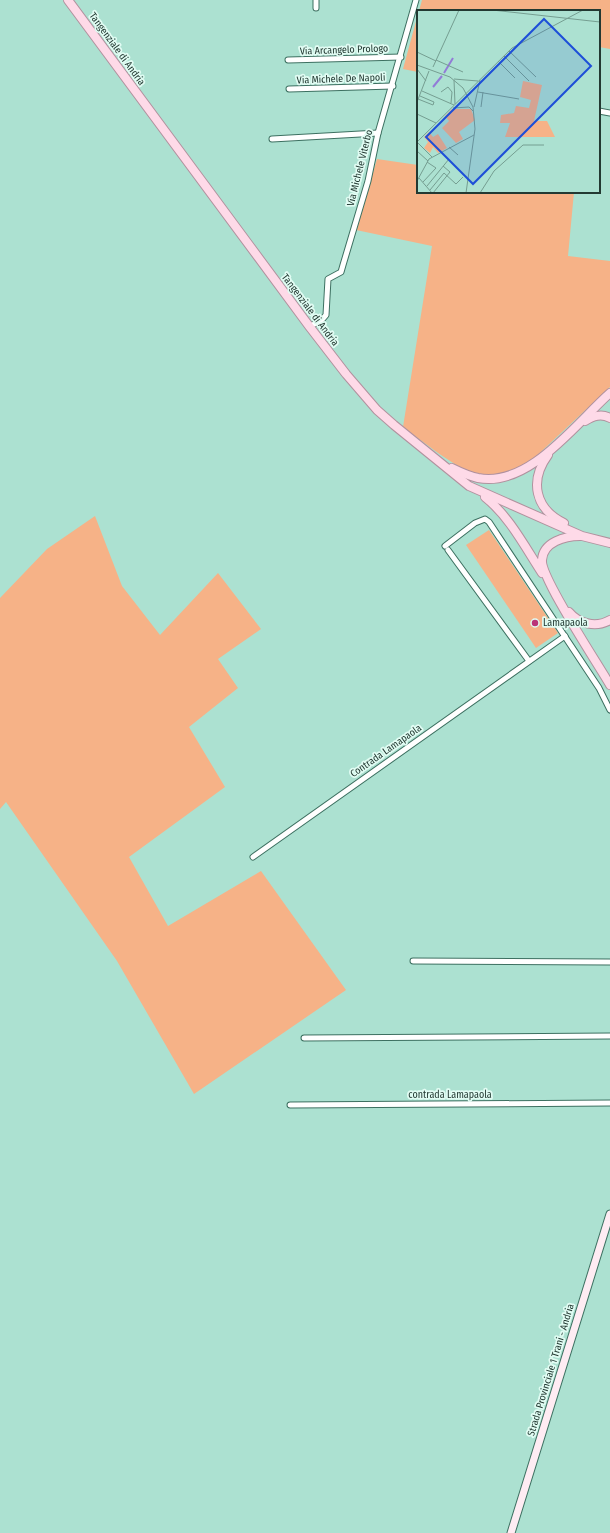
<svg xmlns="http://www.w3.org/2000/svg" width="610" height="1533" viewBox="0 0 610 1533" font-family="'Fira Sans Condensed',sans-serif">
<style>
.green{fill:#f6b287}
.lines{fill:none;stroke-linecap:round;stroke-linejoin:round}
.street-casing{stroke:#3d7061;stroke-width:7}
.secondary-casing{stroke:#3d7061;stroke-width:9}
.primary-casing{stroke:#b1919e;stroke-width:10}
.street{stroke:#fff;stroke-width:5}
.secondary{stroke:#feecf3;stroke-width:7}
.primary{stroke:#fedae8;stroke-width:8}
.poi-dot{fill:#ba3478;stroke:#e1fcf3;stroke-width:1.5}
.labels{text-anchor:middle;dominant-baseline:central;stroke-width:3.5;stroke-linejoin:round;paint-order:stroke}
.street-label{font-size:10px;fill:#233932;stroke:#e1fcf3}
.poi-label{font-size:10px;fill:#233932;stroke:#e1fcf3;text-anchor:start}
.inset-river{fill:none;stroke:#927cd7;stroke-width:2}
.inset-road{fill:none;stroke:#759e91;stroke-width:1}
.view{fill:#1d4ed8;fill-opacity:0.15;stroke:#1d4ed8;stroke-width:2}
.inset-edge{fill:none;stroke:#233932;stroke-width:2}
</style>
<rect width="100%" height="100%" fill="#ace1d1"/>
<g class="green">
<polygon points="422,0 610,0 610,49 599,47 599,11 419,11"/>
<polygon points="418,14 418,72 403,69"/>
<path d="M377 159 418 165V192H574L568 256 610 261V387L529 463C517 471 494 479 479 475 459 471 421 440 403 427L432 246 356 230Z"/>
<polygon points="95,516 122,586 160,635 218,573 261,629 218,659 238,688 189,727 225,787 129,857 168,926 261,871 346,990 194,1094 117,961 6,802 0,809 0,598 47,549"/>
<polygon points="489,530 558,633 536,648 466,545"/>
</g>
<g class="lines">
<g class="street-casing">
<g id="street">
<polyline points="316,0 316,8"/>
<polyline points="288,60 401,57"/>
<polyline points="289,89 393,86"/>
<polyline points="599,111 610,113"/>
<polyline points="272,139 378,133"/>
<polyline points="309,326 320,322 326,315 328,279 341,272 343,265 368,181 378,133 416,0"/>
<polyline points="445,546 475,523 485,519 489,522 599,688 610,710"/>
<polyline points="448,550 529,661"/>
<polyline points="253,857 565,636"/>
<polyline points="413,961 610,962"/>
<polyline points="304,1038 610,1036"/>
<polyline points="290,1105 610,1103"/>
</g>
</g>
<g class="secondary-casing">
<polyline id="secondary" points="511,1533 610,1214"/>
</g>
<g class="primary-casing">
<g id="primary">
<polyline points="68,0 309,326 346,374 377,410 394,425 469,486 582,536 610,543"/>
<path d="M585 421C593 416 601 413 610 418"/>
<path d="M548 455C529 481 535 509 564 523"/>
<path d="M452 468C460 472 469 476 478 478 529 488 576 423 610 393"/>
<path d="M485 497C509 516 525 547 542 573"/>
<path d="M580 536C565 536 543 542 542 560 540 577 598 664 610 685"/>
<path d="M569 612C579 624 596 628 610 620"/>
</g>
</g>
<use href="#street" class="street"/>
<use href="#secondary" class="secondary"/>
<use href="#primary" class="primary"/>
</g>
<circle class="poi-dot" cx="535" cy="623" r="4"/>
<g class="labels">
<g class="street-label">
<text transform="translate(117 49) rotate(54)">Tangenziale di Andria</text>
<text transform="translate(344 50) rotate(-2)">Via Arcangelo Prologo</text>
<text transform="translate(341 79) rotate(-2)">Via Michele De Napoli</text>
<text transform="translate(360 168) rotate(-76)">Via Michele Viterbo</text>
<text transform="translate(310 310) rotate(53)">Tangenziale di Andria</text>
<text transform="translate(386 751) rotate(-35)">Contrada Lamapaola</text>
<text x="450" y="1095">contrada Lamapaola</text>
<text transform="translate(551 1370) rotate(-73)">Strada Provinciale 1 Trani - Andria</text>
</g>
<g class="poi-label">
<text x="543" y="623">Lamapaola</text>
</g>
</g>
<g transform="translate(417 10)">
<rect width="183" height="183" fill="#ace1d1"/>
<path d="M106 71 125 75 117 111H130L138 127H88L93 113H83L84 105 97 103 99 96 112 98 114 90 103 87ZM35 99H54L58 110 42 122 46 129 39 133 25 118 32 111 28 106ZM12 122 16 127 21 124 30 138 21 143 16 137 13 143 7 138 11 132 7 127Z" fill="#f6b287"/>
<path class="inset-river" d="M27 63 36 48M16 77 25 66"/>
<path class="inset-road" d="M75 0 183 12M92 41 119 67M0 42 19 51M87 46 112 71M19 50 46 62M81 51 98 68M0 55 33 67 46 78 56 97 58 119 49 183M16 57 42 0M0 59 9 71M37 69 61 71M37 70 38 94M5 81 37 95M24 82 31 77 35 82 34 93M61 82 102 89M3 86 17 92M1 89 16 95 17 92M0 92 12 61M57 97 63 70M64 97 66 82M36 98 52 97 56 101M0 104 19 113M0 132 15 147M0 132 95 38 166 0M32 137 41 145M0 141 11 151M2 168 15 183M0 171 12 149 57 125M6 172 19 158 10 152M10 176 32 149M13 180 27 163 39 174 46 167M16 183 33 162 26 156M63 183 77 161 106 135H127"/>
<path class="view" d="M127 9 174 56 56 174 9 127Z"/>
<rect width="183" height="183" class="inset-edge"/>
</g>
</svg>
